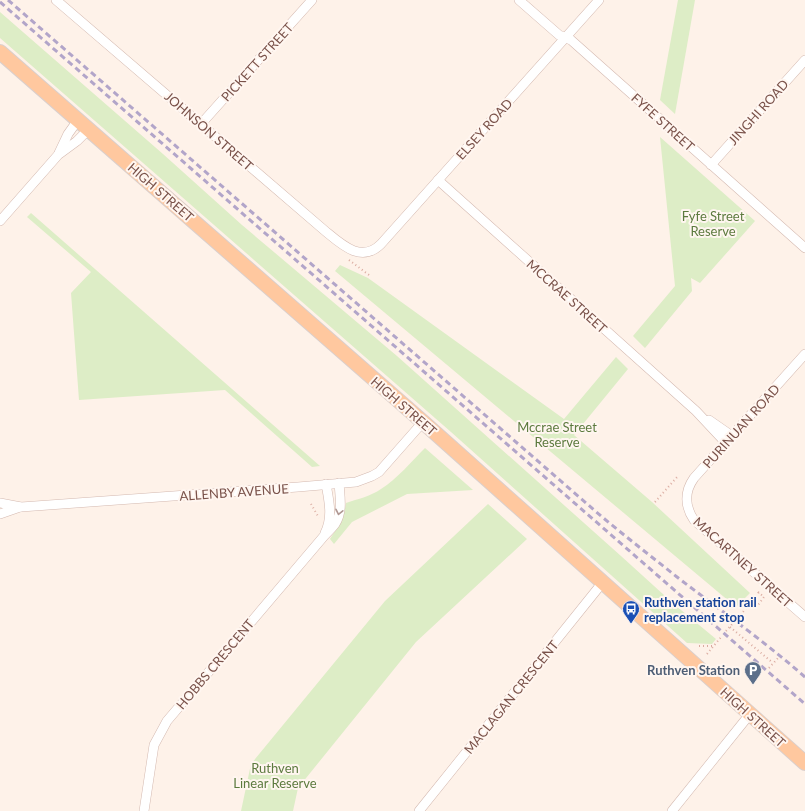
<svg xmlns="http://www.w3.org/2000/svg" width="805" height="811" viewBox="0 0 805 811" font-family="Lato,sans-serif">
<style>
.green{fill:#ddedc6}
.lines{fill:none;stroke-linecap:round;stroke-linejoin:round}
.street-casing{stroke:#d4b9b0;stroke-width:10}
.primary-casing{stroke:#dacfcc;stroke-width:16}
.path{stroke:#dbaca1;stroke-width:2;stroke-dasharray:1 3;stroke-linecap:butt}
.street{stroke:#fff;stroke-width:9}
.primary{stroke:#ffc89f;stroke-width:14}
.rail{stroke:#b2a5c9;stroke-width:3;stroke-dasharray:6 4;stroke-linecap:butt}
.oneway{stroke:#af9792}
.labels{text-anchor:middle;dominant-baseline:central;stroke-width:4;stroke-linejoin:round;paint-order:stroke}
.street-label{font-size:13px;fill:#7a524a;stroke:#fff6f0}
.park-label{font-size:13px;fill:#5c7a3e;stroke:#fff6f0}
.transit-label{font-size:13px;font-weight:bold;fill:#164399;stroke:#fff6f0;text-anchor:start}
.service-label{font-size:13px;font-weight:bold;fill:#4e5e75;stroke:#fff6f0;text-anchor:end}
</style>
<rect width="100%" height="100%" fill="#fef2e9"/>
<g class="green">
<polygon points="678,0 695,0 675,114 660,100"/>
<polygon points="0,12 163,154 242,225 397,356 621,556 675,605 716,639 712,644 687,643 451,432 0,38"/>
<polygon points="660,137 755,221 700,283 691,278 692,291 645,348 633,336 675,286"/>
<polygon points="31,213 320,466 312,467 225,390 79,400 71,293 91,272 27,217"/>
<polygon points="340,265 368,278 564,419 616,357 628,369 574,435 652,502 750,593 736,607 335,271"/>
<path d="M425 448 473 490 407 494 352 522 334 544 330 539C338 527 344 518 346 503 358 499 371 496 381 489 397 479 412 461 425 448Z"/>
<polygon points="488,504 527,539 416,642 298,788 293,811 241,811 251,764 385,601"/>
</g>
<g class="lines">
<g class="street-casing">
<g id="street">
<path d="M56 0 324 230C341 244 361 264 381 244L599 0"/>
<polyline points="519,0 559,35 571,40 805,248"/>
<polyline points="201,124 312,0"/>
<polyline points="59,153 68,134 78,120"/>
<polyline points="711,165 805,60"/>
<polyline points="438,180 696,411 726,443"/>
<polyline points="0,221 58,155 77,141 89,129"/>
<path d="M805 354 694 478C684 492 685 507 694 520L805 617"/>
<polyline points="709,420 732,436"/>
<polyline points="0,503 21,507 298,487 356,482 372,476 379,472 423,422"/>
<polyline points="0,514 20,507"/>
<path d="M325 533C333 517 329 501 326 484"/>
<path d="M144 811 154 745 167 721 324 536C328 532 332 528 335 524 343 512 340 497 339 483"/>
<polyline points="419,811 603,582"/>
<polyline points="672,811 750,714"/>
</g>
</g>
<g class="primary-casing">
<polyline id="primary" points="0,52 423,422 805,763"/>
</g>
<g class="path">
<polyline points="349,260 369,275"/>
<polyline points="655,502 678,476"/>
<polyline points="311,504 319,518"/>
<polyline points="758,592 764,597 758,605 759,605"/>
<polyline points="738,618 760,591"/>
<polyline points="730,627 773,663"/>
<polyline points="726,631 733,623"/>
<polyline points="699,646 714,646"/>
<polyline points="707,654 722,636"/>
<polyline points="769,668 778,658"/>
</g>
<use href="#street" class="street"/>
<use href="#primary" class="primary"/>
<g class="rail">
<path d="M8 0 601 516C626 537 652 557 677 577 720 610 764 641 805 677"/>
<polyline points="0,2 805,704"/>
</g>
</g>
<defs><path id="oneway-chevron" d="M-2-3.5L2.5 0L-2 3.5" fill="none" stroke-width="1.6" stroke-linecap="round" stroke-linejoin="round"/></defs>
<use class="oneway" href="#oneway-chevron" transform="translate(339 512) rotate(102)"/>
<defs>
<g id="bus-pin" transform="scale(0.9)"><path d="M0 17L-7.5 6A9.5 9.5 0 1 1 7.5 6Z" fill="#1a4fb4" stroke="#fff6f0"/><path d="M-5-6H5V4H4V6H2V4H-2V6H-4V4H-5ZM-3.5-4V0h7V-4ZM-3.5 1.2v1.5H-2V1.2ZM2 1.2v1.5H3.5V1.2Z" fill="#fff"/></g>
<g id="parking-pin" transform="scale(0.9)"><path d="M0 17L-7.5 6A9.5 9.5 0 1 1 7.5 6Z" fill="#5c6f8a" stroke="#fff6f0"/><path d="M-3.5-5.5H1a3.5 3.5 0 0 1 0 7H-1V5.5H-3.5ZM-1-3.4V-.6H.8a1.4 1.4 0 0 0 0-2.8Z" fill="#fff"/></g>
</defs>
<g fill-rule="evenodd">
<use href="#bus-pin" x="631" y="609"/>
<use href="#parking-pin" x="753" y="670"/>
</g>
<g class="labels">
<g class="street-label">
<text transform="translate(257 62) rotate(-48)">PICKETT STREET</text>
<text transform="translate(758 112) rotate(-48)">JINGHI ROAD</text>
<text transform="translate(663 122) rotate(42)">FYFE STREET</text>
<text transform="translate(484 129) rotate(-48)">ELSEY ROAD</text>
<text transform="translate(209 131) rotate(41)">JOHNSON STREET</text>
<text transform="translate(161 192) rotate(41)">HIGH STREET</text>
<text transform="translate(567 296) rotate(42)">MCCRAE STREET</text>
<text transform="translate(404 406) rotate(41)">HIGH STREET</text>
<text transform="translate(741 426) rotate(-48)">PURINUAN ROAD</text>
<text transform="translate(234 492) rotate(-4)">ALLENBY AVENUE</text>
<text transform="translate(743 562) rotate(42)">MACARTNEY STREET</text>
<text transform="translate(215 664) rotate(-50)">HOBBS CRESCENT</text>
<text transform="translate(511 697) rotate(-51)">MACLAGAN CRESCENT</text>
<text transform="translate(753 717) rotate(42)">HIGH STREET</text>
</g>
<g class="park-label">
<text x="713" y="216">Fyfe Street<tspan x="713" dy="15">Reserve</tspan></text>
<text x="557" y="427">Mccrae Street<tspan x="557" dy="15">Reserve</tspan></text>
<text x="275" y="768">Ruthven<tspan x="275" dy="15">Linear Reserve</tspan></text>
</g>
<g class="transit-label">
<text x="644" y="602">Ruthven station rail<tspan x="644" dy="15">replacement stop</tspan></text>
</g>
<g class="service-label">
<text x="740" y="670">Ruthven Station</text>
</g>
</g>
</svg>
